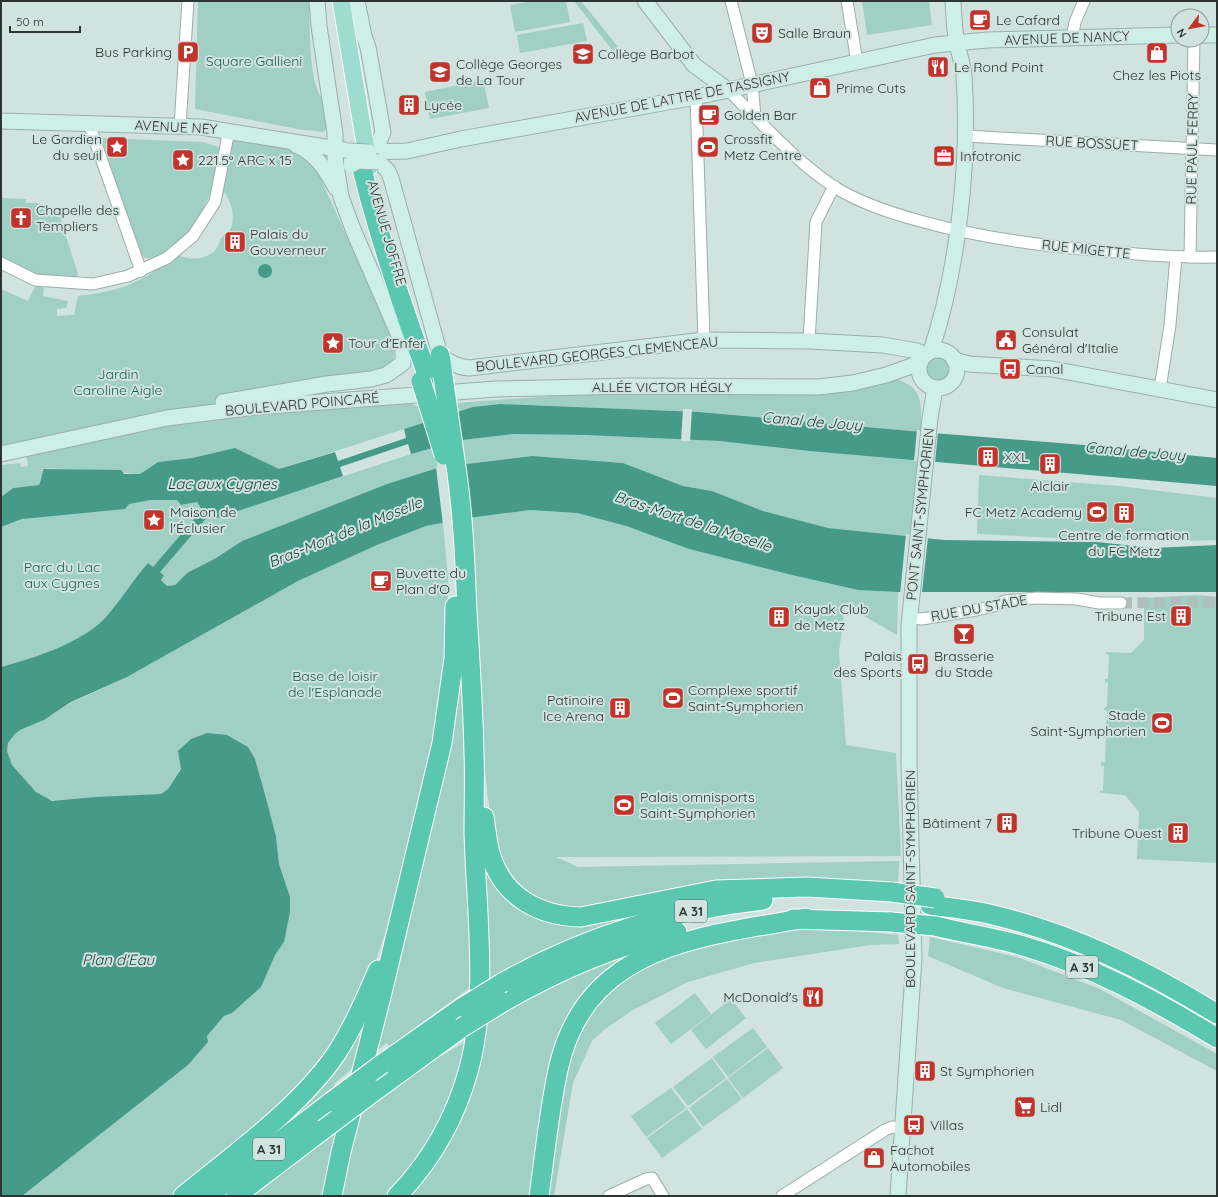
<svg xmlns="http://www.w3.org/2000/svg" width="1218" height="1197" viewBox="0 0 1218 1197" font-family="Quicksand,sans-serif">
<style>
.green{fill:#a0cfc3}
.water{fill:#459a88}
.pier{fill:#d0e3de}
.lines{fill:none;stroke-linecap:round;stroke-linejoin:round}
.street-tunnel{stroke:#afc0bc;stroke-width:11;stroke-dasharray:11 5.5;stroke-linecap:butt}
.street-casing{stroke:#9caea9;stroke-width:13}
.secondary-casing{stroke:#9caea9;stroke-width:17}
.primary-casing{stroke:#fff;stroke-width:19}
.highway-casing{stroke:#fff;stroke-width:21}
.street{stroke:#fff;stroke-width:11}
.secondary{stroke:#ceeee8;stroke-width:15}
.primary{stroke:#9cddd0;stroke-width:17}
.highway{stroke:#5ac7b1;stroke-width:19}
.secondary-bridge-casing{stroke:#9caea9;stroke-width:17;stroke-linecap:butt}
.highway-bridge-casing{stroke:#fff;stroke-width:21;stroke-linecap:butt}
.secondary-bridge{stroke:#ceeee8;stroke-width:15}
.highway-bridge{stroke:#5ac7b1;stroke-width:19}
.labels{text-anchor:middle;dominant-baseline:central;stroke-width:4;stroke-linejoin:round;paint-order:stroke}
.shield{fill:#d0e3de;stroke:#5e6966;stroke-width:1}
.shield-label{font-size:13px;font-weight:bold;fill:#2d3533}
.poi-label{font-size:14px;fill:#2d3533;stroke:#d0e3de;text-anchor:start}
.street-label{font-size:14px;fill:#2d3533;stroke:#d0e3de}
.park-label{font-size:14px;fill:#195d51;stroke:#d0e3de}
.water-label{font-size:15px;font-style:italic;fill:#163d36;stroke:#d0e3de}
</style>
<rect width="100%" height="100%" fill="#d0e3de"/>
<g class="green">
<path d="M198 1H309C310 26 309 54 314 79 317 95 335 116 324 132L298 129 195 109Z"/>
<polygon points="532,1 566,1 570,22 515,32 510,5"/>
<polygon points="574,1 581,1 618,47 613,51"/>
<polygon points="862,1 929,1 932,25 867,35"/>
<polygon points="583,23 587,41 520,53 517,35"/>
<polygon points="483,80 489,108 430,119 425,92"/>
<path d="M237 137 296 152 303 155 316 168 391 336C395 348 395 355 391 367L1 453V289L28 301 36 285 44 288 43 296 68 301 66 308 57 309V316L74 315 78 296C123 291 142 282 177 255 190 260 207 261 217 248 220 244 219 240 223 236 225 234 228 233 230 230 236 218 232 202 224 192L223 196 220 192 232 142Z"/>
<path d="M101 138 202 142 219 147C216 190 201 231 162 254 153 258 148 261 140 254Z"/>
<polygon points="1,198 26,199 26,203 37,203 57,208 78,274 76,280 37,278 1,259"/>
<circle cx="938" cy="369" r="11"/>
<path d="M886 375C924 387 921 396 921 432L699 412 500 404 473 407 279 469 235 448 192 458 158 462 140 474 47 468 42 473V480L39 485 13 488 1 497V465L20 463 21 467 28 466 26 452 161 425 331 403 409 401 416 406 687 386 818 387Z"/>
<polygon points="514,434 585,435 719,441 809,451 918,459 911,537 827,528 763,511 712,491 683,486 623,463 532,456 466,464 462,440"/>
<path d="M434 448 438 469 387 484 242 541 216 558 187 573 175 585 167 586 161 580 164 577 148 563C133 580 121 600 106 617 82 643 34 658 1 667V527L22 519 151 500H177L181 505 197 502 202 510 214 519 411 454Z"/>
<path d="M979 475 1119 486 1217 498V540C1137 543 1057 538 977 534Z"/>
<path d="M530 510 577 513 625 526 689 549 792 575 858 590 898 592 897 635 845 605 839 652 846 745 896 753 901 856 556 857 578 867 899 861 898 886 638 909 647 950 621 965 567 1053 609 986 667 952 791 927 848 930 898 935 899 944 870 945 754 963 688 982 633 1010 605 1029 592 1041 573 1083 554 1196H252L432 1061 483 1032 480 824 492 827C477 724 474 621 469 518Z"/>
<polygon points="443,523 448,578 448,636 436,741 399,892 372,972 356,1010 305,1083 174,1196 22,1196 188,1065 208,1042 207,1036 224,1016 232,1013 284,942 290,897 279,864 276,836 255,759 180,758 181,768 168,789 161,794 77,799 61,802 46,799 36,792 12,765 7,751 8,743 15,734 20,730 44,720 71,703 127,677 298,581 377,545 426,526"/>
<polygon points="1197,595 1217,597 1217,863 1137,859 1139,812 1125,795 1100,793 1100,791 1103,791 1104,766 1101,766 1101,762 1105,762 1106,738 1103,738 1103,735 1106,735 1107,711 1104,710 1105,707 1107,707 1108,683 1105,682 1105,679 1108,679 1109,655 1106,654 1106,652 1131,653 1144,640 1144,598"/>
<polygon points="461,658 476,983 389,1047 387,1043 369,1056"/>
<polygon points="930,937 1017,957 1100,989 1217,1054 1217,1071 1121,1020 1003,988 928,956"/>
<polygon points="379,974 360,1062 336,1082 332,1089 275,1132 308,1095"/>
<polygon points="695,993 711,1014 671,1044 655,1023"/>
<polygon points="731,999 746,1018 706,1049 691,1030"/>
<polygon points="753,1028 767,1047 728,1077 713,1057"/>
<polygon points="768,1048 783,1068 743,1098 728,1078"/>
<polygon points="712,1058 726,1078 688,1106 673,1087"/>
<polygon points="727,1079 742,1099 703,1127 689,1108"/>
<polygon points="671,1088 686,1108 646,1137 631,1116"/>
<polygon points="687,1109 702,1129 662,1158 647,1138"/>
</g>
<g class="water">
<circle cx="265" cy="271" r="7"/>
<path d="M500 404 699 412 933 433 1084 445 1217 458V486L809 451 719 441 585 435 514 434 462 440 411 454 408 444 340 467 343 476 214 519 209 515 160 572 164 576 161 580 167 586 175 585 187 573 216 558 242 541 387 484 441 467 532 456 623 463 683 486 712 491 763 511 828 528 944 540 1097 542 1153 548 1217 545V592H898L858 590 792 575 689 549 626 526 577 513 530 510 469 518 426 526 377 545 298 581 127 677 71 702 44 720 20 730 15 734 8 743 7 751 12 765 36 792 52 801 96 797 161 794 168 789 181 769 178 751 191 739 207 733 227 735 248 747 255 759 264 791 276 836 279 864 290 897V912L284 942 275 955 261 987 232 1013 224 1016 207 1036 208 1042 188 1065 22 1196H1V667C34 658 82 643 106 617 121 600 133 580 148 563L153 567 202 510 197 502 181 505 177 500H151L129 504 125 509 22 519 1 527V497L13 488 39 485C42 480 41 475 44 469L121 470 124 474H140L158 462 192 458 235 448 279 469 335 452 338 461 406 438 404 429 473 407Z"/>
</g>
<g class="pier">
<polygon points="683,409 692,409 690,441 681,441"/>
<polygon points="917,430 938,432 935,463 914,461"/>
<polygon points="461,463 468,520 443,525 436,467"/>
<polygon points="906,534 928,537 922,592 900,594"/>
</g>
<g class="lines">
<polyline class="street-tunnel" points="1121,603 1217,602"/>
<g class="street-casing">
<g id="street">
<polyline points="731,1 752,84 755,116"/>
<polyline points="847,1 857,62"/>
<polyline points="1072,38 1075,22 1084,1"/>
<path d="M728 90C762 123 794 160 833 186 859 203 891 213 920 221 977 237 1034 245 1093 250 1134 254 1176 258 1217 257"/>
<polyline points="696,97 704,340"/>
<polyline points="89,124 141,271"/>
<polyline points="180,126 188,1"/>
<polyline points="966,136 1217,150"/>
<polyline points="1190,257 1194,40"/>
<polyline points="1,263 35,280 93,284 128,276 167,258 193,236 215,202 229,130"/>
<polyline points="809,341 816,222 834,186"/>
<polyline points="1160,389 1170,325 1176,257"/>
<polyline points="909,618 922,619 976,610 998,605 1005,601 1037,598 1077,599 1099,603 1121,603"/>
<polyline points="609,1196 646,1179 652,1178 663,1196"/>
<polyline points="782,1196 885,1130 892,1127 902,1128"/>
</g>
</g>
<g class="secondary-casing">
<g id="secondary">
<polyline points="357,1 364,36 368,47 383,132 379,142 369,152"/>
<polyline points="645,1 694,65 728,90"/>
<polyline points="1202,35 1217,35"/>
<polyline points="1,121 201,127 344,150"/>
<path d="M296 145C317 154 325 169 336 188"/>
<polyline points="369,152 407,151 461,139 696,97 935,45 987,40 1178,35"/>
<path d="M379 162 388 171 391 178 440 355C449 362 457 367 469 368L704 340 809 341 883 345 917 351 925 355"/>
<circle cx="938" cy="369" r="19"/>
<path d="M931 351C958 270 970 161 964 76 963 64 959 54 957 43 954 30 954 15 953 1"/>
<polyline points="954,360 969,364 1052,369 1217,400"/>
<polyline points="223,402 327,384 371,379 386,375 403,363 403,347 401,340 354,232 341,197 335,158 335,133 319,26 317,1"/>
<polyline points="1,454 167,418 256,407 496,389 632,386 818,387 853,383 886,375 920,363"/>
<polyline points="898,1196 914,959 909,764 909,625 930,418 935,388"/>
</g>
</g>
<g class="primary-casing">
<polyline id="primary" points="341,1 369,167"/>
</g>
<g class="highway-casing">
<g id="highway">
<path d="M358 152C376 230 402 304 429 380"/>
<polyline points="440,355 443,376"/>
<path d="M484 817C486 829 487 844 491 856 504 898 540 916 581 917L716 890 807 887 892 892"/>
<path d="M930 905C951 908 973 910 993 915 1074 934 1147 971 1217 1014"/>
<polyline points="793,919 891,922"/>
<path d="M935 926C963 933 992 937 1020 945 1090 965 1156 1001 1217 1038"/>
<path d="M502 983C583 937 671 910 763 900"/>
<path d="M503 1002C557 971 616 945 677 932"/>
<polyline points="382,1064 463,1007"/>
<polyline points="376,1090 461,1028"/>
<path d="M183 1196C233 1155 299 1108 336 1054 353 1028 366 998 378 970"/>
<polyline points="208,1196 331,1102"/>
<polyline points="236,1196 324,1129"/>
<polyline points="332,1196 341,1152 381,997 442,743 454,658 455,606"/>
<path d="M397 1196C431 1161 455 1118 468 1072 489 999 476 908 474 833 474 806 475 779 474 753 473 706 470 659 467 612 465 561 463 511 455 460"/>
<path d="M539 1196C545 1154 549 1111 558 1070 585 944 700 937 806 918"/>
</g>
</g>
<use href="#street" class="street"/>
<use href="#secondary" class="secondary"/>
<use href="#primary" class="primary"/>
<use href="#highway" class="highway"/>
<g class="secondary-bridge-casing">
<g id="secondary-bridge">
<polyline points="349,151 369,152"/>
<polyline points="351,165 358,161 379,162"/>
</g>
</g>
<g class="highway-bridge-casing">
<g id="highway-bridge">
<polyline points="443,376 455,460"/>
<polyline points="421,381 444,455"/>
<polyline points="892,892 935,898"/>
<polyline points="891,922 935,926"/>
<polyline points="463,1007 502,983"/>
<polyline points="461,1028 503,1002"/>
<polyline points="331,1102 382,1064"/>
<polyline points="324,1129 376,1090"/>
</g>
</g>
<use href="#secondary-bridge" class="secondary-bridge"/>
<use href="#highway-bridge" class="highway-bridge"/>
</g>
<defs>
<g id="cafe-square" transform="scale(1.15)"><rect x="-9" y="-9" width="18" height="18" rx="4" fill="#c1332b" stroke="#d0e3de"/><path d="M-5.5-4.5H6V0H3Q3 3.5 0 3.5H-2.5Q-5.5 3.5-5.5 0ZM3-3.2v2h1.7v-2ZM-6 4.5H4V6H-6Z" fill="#fff"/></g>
<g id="theatre-square" transform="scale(1.15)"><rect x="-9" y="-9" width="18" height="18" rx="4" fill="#c1332b" stroke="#d0e3de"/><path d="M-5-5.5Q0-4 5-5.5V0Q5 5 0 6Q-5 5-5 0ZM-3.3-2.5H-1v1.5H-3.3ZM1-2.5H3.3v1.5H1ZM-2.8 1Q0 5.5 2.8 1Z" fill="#fff"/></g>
<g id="parking-square" transform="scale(1.15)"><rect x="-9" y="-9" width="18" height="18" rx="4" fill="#c1332b" stroke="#d0e3de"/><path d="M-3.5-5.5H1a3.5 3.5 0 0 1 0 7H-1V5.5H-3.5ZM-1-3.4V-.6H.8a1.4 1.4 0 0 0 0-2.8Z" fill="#fff"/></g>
<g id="shop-square" transform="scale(1.15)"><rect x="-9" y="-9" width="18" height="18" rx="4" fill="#c1332b" stroke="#d0e3de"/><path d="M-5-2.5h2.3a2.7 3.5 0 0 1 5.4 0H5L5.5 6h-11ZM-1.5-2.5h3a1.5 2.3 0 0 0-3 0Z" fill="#fff"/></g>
<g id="school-square" transform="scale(1.15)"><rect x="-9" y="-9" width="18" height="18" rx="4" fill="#c1332b" stroke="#d0e3de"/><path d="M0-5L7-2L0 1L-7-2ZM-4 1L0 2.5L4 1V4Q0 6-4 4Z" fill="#fff"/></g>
<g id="restaurant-square" transform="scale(1.15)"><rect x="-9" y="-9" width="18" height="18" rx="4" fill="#c1332b" stroke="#d0e3de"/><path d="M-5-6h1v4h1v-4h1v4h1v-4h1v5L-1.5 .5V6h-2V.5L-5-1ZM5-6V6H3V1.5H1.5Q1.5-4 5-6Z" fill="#fff"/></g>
<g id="building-square" transform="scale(1.15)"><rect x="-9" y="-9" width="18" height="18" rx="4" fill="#c1332b" stroke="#d0e3de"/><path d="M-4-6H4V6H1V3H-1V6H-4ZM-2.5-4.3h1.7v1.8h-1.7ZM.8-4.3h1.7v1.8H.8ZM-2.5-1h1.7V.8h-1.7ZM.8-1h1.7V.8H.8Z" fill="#fff"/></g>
<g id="sight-square" transform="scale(1.15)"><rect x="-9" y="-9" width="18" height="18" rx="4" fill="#c1332b" stroke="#d0e3de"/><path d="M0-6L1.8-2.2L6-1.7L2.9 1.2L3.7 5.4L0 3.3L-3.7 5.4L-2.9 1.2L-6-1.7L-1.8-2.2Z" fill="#fff"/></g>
<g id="stadium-square" transform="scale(1.15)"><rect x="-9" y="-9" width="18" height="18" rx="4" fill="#c1332b" stroke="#d0e3de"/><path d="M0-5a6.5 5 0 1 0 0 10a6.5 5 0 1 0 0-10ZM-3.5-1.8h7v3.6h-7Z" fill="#fff"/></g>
<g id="office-square" transform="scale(1.15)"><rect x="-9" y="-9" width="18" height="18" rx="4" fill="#c1332b" stroke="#d0e3de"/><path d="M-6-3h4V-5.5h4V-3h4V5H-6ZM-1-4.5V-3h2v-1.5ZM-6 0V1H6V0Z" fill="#fff"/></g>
<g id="church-square" transform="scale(1.15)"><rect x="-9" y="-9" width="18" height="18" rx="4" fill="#c1332b" stroke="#d0e3de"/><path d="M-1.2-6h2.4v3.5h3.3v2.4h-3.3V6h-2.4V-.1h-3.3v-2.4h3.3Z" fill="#fff"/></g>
<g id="civic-square" transform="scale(1.15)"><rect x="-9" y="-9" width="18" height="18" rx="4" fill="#c1332b" stroke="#d0e3de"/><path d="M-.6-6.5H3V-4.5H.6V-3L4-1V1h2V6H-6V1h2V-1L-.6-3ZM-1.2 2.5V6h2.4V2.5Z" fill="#fff"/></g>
<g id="bus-square" transform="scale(1.15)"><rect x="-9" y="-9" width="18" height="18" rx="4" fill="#c1332b" stroke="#d0e3de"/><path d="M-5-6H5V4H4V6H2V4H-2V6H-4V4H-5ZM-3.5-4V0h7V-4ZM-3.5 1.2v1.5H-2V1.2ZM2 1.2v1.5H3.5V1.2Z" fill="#fff"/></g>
<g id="bar-square" transform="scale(1.15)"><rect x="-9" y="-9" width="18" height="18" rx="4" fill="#c1332b" stroke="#d0e3de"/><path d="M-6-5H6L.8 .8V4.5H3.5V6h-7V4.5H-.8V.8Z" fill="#fff"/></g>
<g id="supermarket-square" transform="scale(1.15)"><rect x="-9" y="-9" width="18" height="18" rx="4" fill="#c1332b" stroke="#d0e3de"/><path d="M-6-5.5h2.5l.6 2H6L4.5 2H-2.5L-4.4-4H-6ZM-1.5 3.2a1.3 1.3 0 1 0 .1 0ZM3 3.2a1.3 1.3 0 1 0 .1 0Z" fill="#fff"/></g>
</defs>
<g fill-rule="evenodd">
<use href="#cafe-square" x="980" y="20"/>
<use href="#theatre-square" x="762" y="33"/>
<use href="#parking-square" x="188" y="52"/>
<use href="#shop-square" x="1157" y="53"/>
<use href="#school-square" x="583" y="54"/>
<use href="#restaurant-square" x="938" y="67"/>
<use href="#school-square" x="440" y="72"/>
<use href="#shop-square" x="820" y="88"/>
<use href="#building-square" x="409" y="105"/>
<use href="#cafe-square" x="709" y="115"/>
<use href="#sight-square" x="117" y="147"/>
<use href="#stadium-square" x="708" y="147"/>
<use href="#office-square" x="944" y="156"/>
<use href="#sight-square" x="183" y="160"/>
<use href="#church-square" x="21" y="218"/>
<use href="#building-square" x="235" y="242"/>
<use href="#civic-square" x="1006" y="340"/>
<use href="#sight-square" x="333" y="343"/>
<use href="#bus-square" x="1010" y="369"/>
<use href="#building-square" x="988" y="457"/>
<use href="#building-square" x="1050" y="464"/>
<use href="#stadium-square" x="1097" y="512"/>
<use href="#building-square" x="1124" y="513"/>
<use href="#sight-square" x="154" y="520"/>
<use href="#cafe-square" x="381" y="581"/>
<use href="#building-square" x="1181" y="616"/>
<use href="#building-square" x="779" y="617"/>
<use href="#bar-square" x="964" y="634"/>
<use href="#bus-square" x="918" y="664"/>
<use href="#stadium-square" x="673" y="698"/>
<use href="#building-square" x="620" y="708"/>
<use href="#stadium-square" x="1162" y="723"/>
<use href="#stadium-square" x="624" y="805"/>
<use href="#building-square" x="1007" y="823"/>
<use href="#building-square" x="1178" y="833"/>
<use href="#restaurant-square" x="813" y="997"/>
<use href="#building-square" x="925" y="1071"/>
<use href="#supermarket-square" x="1025" y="1107"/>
<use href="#bus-square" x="914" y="1125"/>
<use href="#shop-square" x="874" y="1158"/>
</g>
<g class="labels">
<g class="shield">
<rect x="675" y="900" width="32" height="22" rx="3"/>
<rect x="1066" y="956" width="32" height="22" rx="3"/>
<rect x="253" y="1138" width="32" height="22" rx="3"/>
</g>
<g class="shield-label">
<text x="691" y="911">A 31</text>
<text x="1082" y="967">A 31</text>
<text x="269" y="1149">A 31</text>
</g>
<g class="poi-label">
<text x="996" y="20">Le Cafard</text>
<text x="778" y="33">Salle Braun</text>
<text x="172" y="52" text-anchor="end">Bus Parking</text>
<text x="598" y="54">Collège Barbot</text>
<text x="456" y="64">Collège Georges<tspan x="456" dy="16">de La Tour</tspan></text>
<text x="954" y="67">Le Rond Point</text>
<text x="1157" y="75" text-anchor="middle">Chez les Piots</text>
<text x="836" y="88">Prime Cuts</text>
<text x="424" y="105">Lycée</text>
<text x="724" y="115">Golden Bar</text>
<text x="102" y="139" text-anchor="end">Le Gardien<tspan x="102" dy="16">du seuil</tspan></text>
<text x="724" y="139">Crossfit<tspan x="724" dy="16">Metz Centre</tspan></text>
<text x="960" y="156">Infotronic</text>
<text x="198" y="160">221.5° ARC x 15</text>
<text x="36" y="210">Chapelle des<tspan x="36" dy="16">Templiers</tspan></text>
<text x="250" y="234">Palais du<tspan x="250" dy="16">Gouverneur</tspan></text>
<text x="1022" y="332">Consulat<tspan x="1022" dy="16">Général d'Italie</tspan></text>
<text x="348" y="343">Tour d'Enfer</text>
<text x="1026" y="369">Canal</text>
<text x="1004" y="457">XXL</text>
<text x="1050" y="486" text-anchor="middle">Alclair</text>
<text x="170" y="512">Maison de<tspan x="170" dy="16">l'Éclusier</tspan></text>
<text x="1082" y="512" text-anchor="end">FC Metz Academy</text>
<text x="1124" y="535" text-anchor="middle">Centre de formation<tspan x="1124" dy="16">du FC Metz</tspan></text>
<text x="396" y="573">Buvette du<tspan x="396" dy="16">Plan d'O</tspan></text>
<text x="794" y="609">Kayak Club<tspan x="794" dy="16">de Metz</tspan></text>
<text x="1166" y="616" text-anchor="end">Tribune Est</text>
<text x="902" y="656" text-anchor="end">Palais<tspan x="902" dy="16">des Sports</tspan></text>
<text x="964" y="656" text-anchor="middle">Brasserie<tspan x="964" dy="16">du Stade</tspan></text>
<text x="688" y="690">Complexe sportif<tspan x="688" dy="16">Saint-Symphorien</tspan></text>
<text x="604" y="700" text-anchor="end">Patinoire<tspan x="604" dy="16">Ice Arena</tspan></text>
<text x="1146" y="715" text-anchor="end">Stade<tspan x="1146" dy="16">Saint-Symphorien</tspan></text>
<text x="640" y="797">Palais omnisports<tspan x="640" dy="16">Saint-Symphorien</tspan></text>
<text x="992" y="823" text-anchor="end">Bâtiment 7</text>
<text x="1162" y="833" text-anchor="end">Tribune Ouest</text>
<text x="798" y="997" text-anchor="end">McDonald's</text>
<text x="940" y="1071">St Symphorien</text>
<text x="1040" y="1107">Lidl</text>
<text x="930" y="1125">Villas</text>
<text x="890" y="1150">Fachot<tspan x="890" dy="16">Automobiles</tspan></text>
</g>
<g class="street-label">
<text transform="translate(1067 38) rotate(-2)">AVENUE DE NANCY</text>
<text transform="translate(682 97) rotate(-11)">AVENUE DE LATTRE DE TASSIGNY</text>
<text transform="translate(176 127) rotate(3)">AVENUE NEY</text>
<text transform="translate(1092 143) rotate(3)">RUE BOSSUET</text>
<text transform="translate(1192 149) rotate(-89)">RUE PAUL FERRY</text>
<text transform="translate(387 233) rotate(74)">AVENUE JOFFRE</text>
<text transform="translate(1086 249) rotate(6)">RUE MIGETTE</text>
<text transform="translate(597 354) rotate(-6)">BOULEVARD GEORGES CLEMENCEAU</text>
<text x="662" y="387">ALLÉE VICTOR HÉGLY</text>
<text transform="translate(302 404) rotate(-5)">BOULEVARD POINCARÉ</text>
<text transform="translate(920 514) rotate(-84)">PONT SAINT-SYMPHORIEN</text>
<text transform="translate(979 608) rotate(-10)">RUE DU STADE</text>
<text transform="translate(910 879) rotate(-90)">BOULEVARD SAINT-SYMPHORIEN</text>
</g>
<g class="park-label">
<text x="254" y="61">Square Gallieni</text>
<text x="118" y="374">Jardin<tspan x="118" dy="16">Caroline Aigle</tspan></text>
<text x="62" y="567">Parc du Lac<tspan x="62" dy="16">aux Cygnes</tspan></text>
<text x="335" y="676">Base de loisir<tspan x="335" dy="16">de l'Esplanade</tspan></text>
</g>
<g class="water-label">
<text transform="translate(812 421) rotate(5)">Canal de Jouy</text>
<text transform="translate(1135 451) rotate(5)">Canal de Jouy</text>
<text x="222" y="483">Lac aux Cygnes</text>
<text transform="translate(693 521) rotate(18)">Bras-Mort de la Moselle</text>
<text transform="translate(345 532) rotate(-22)">Bras-Mort de la Moselle</text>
<text x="118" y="959">Plan d'Eau</text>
</g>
</g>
<rect width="1218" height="1197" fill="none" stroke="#2d3533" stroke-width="4"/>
<g transform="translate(1190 28) rotate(238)"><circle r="19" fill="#d0e3de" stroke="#8f9d9a"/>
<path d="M0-3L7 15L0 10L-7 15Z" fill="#c1332b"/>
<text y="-6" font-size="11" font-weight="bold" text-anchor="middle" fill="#2d3533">N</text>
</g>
<path d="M10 26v6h70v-6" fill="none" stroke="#2d3533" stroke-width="2"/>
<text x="16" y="26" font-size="12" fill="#2d3533" stroke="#d0e3de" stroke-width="3" paint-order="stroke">50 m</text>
</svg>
